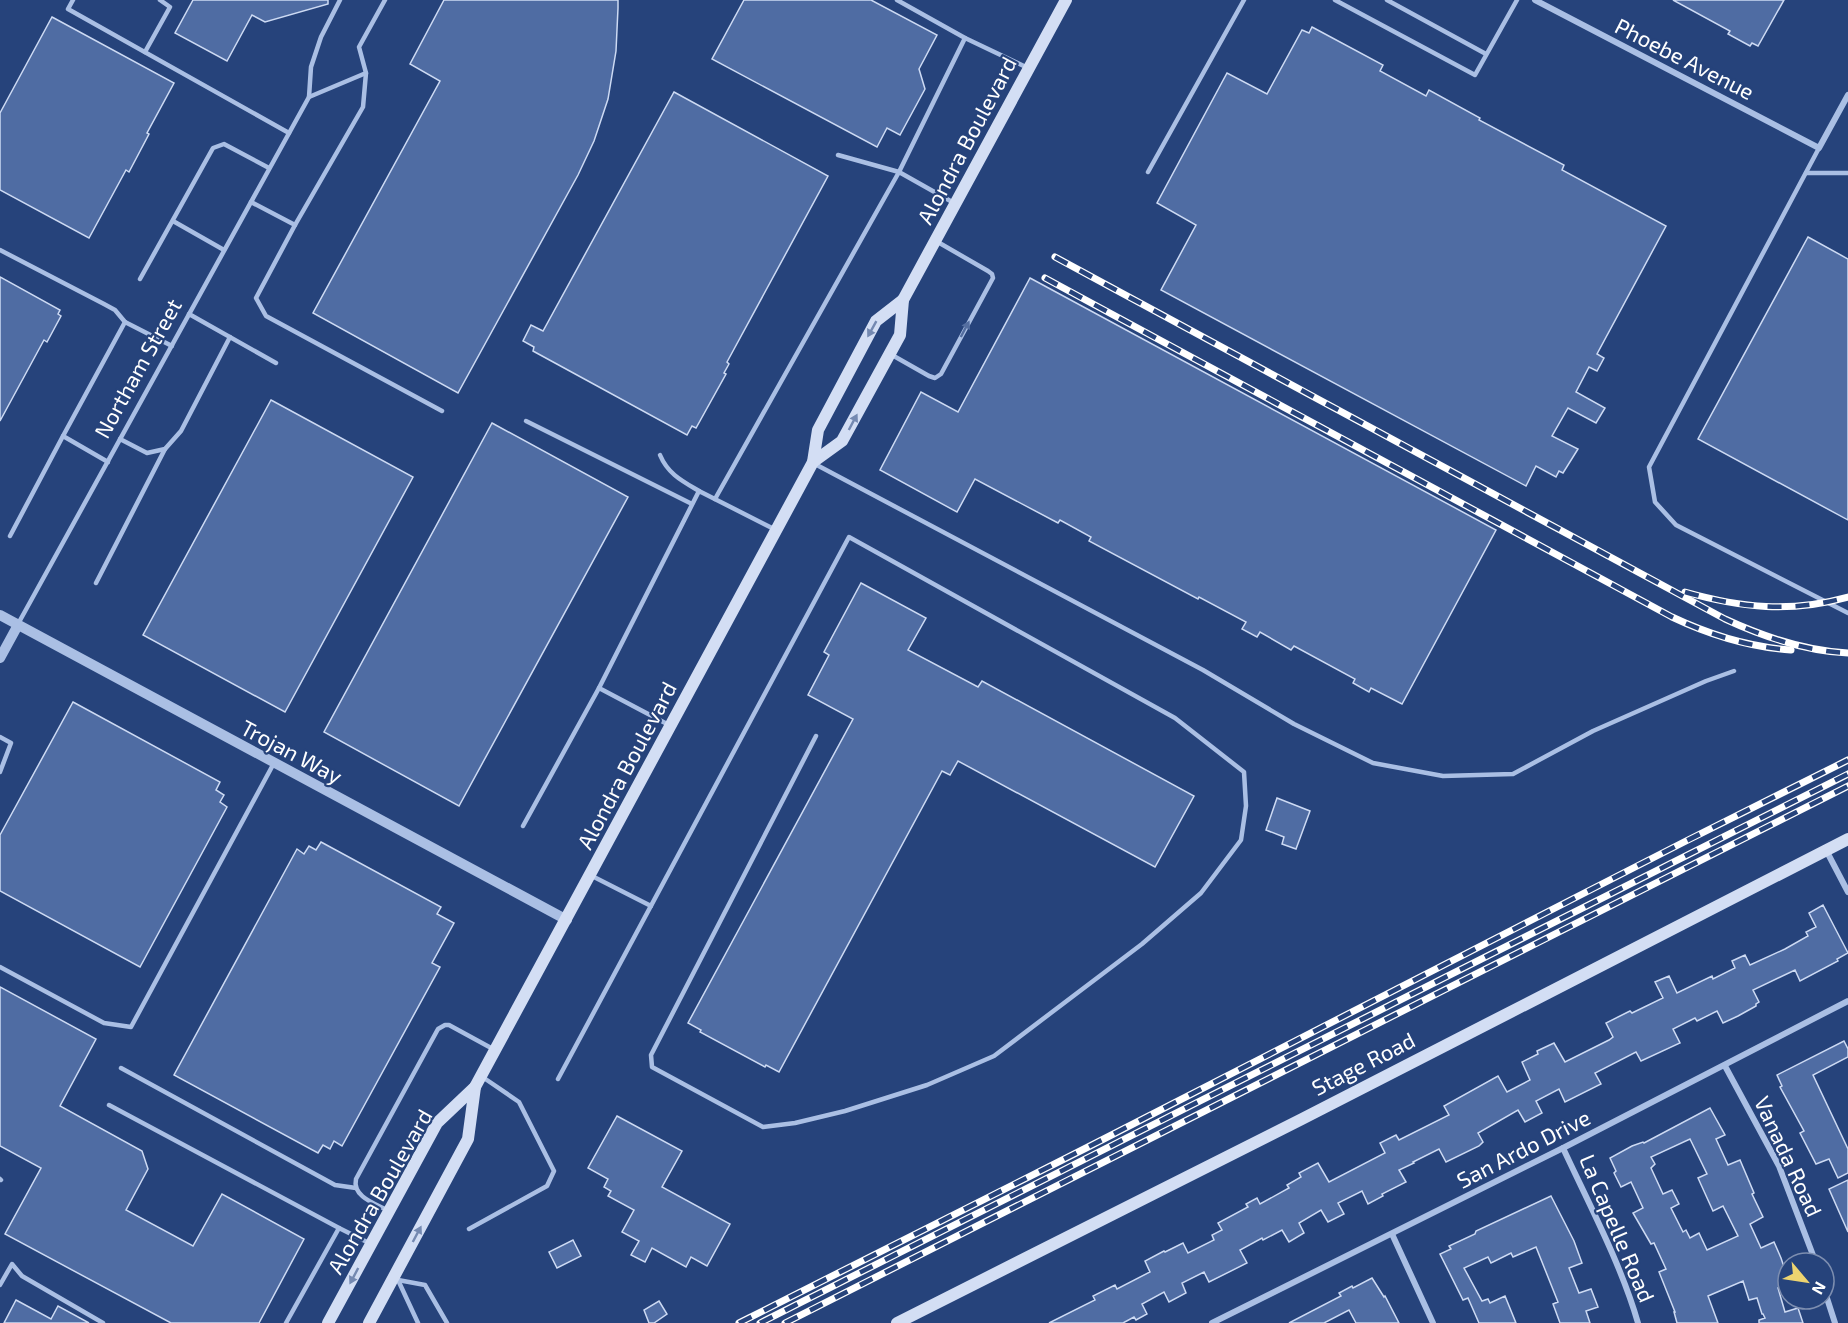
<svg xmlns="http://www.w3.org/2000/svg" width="1848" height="1323" viewBox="0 0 1848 1323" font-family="'Exo 2',sans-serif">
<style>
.building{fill:#4f6ca3;stroke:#cddaf3;stroke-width:1.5;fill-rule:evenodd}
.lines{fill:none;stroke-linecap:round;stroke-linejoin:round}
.service{stroke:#aabfe4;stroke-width:4.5}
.minor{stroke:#aabfe4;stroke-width:6}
.tertiary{stroke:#aabfe4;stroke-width:10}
.secondary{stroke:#d3def4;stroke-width:12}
.rail-casing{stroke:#fff;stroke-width:7}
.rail{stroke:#26437b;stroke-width:4.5;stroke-dasharray:14;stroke-linecap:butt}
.oneway{fill:#7489b1}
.oneway2{fill:#546ea0}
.labels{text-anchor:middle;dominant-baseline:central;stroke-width:4.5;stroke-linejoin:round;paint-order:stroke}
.street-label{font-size:22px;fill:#fff;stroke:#26437b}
</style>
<rect width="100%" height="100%" fill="#26437b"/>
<g class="building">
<polygon points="193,0 328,0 328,4 265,22 252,15 227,61 175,33"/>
<polygon points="444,0 618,0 618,8 616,51 608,99 594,141 578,175 458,393 313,313 440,81 410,64"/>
<polygon points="744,0 871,0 937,35 919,69 925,89 900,135 887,128 877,147 712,59"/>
<polygon points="1673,0 1784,0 1758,46 1752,43 1750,46 1728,34 1730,31"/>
<polygon points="52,17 174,83 147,133 149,134 129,172 126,170 89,238 0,190 0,113"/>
<polygon points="1312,27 1383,65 1380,71 1426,96 1429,90 1480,118 1479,120 1564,165 1562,170 1666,226 1597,354 1604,358 1597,371 1589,367 1576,392 1605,408 1596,423 1568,408 1552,436 1578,449 1563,473 1559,471 1556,477 1536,466 1526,486 1161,290 1196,225 1157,203 1227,73 1267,94 1302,30 1309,33"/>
<polygon points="674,92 828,176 727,362 729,364 724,373 726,374 696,428 692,426 687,435 533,351 534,347 523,341 531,325 543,331"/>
<polygon points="1808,237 1848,259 1848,520 1698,439"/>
<polygon points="0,277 60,310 58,314 61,316 47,342 44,340 0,421"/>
<polygon points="1030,278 1496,530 1402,704 1371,688 1369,692 1353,683 1355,679 1294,646 1291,650 1260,632 1257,637 1242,629 1246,622 1199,597 1198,599 1089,541 1091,537 1060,520 1058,523 975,479 957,512 880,470 921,392 958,412"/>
<polygon points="271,400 413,477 285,712 143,635"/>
<polygon points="492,423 628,497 459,806 324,732"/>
<polygon points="861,583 926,618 908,650 978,687 982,681 1194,796 1155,867 958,761 950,775 942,771 779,1072 766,1065 765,1067 700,1032 701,1030 688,1023 853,719 808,695 829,655 824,652"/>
<polygon points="73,702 220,782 216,790 224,795 220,802 227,807 140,967 0,891 0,835"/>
<polygon points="1277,798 1310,811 1296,849 1282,844 1284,837 1266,830"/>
<polygon points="321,842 441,907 437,914 454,923 432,963 440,967 342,1146 334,1141 330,1149 323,1145 318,1153 174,1075 297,849 304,854 309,846 316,850"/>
<polygon points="1823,905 1848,953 1837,959 1838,961 1800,981 1795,970 1753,990 1759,1002 1756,1004 1756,1006 1738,1016 1723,1023 1717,1011 1697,1021 1695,1018 1673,1029 1680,1043 1641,1061 1636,1052 1595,1073 1601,1084 1565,1102 1559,1089 1536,1101 1542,1113 1525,1122 1518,1110 1478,1133 1483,1142 1479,1146 1446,1162 1439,1149 1413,1162 1414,1163 1399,1170 1406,1182 1382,1194 1383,1196 1368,1204 1362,1191 1338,1203 1344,1214 1328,1222 1321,1210 1299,1223 1304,1233 1289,1242 1282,1230 1263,1240 1262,1238 1240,1250 1247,1263 1209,1282 1204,1272 1182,1283 1186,1293 1169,1302 1164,1292 1142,1304 1147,1314 1136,1320 1134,1317 1123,1323 1049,1323 1095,1300 1093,1296 1115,1285 1117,1289 1150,1272 1145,1261 1164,1251 1165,1252 1183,1243 1188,1253 1214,1240 1212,1235 1222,1230 1218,1223 1248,1207 1246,1204 1257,1198 1260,1204 1289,1188 1287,1185 1301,1177 1299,1173 1318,1163 1329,1182 1385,1153 1380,1143 1396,1135 1399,1140 1449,1115 1444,1106 1498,1076 1507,1092 1530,1080 1522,1062 1538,1054 1537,1051 1554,1043 1565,1062 1609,1040 1613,1037 1606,1023 1630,1011 1632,1013 1663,998 1655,982 1669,976 1677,993 1712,976 1713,979 1735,968 1732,961 1745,955 1750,965 1785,949 1808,936 1806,932 1816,927 1809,913"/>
<polygon points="0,987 96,1039 60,1106 142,1151 148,1169 126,1210 193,1246 222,1194 304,1239 259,1323 171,1323 5,1234 41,1168 0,1146"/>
<polygon points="1844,1041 1848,1049 1848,1057 1813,1075 1848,1149 1848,1173 1838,1178 1829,1159 1816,1164 1800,1133 1804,1131 1780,1087 1782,1086 1777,1075"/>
<path d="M1710 1108 1725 1135 1716 1139 1728 1165 1740 1160 1754 1193 1752 1194 1763 1217 1750 1224 1761 1248 1774 1242 1781 1258 1788 1279V1285L1778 1288 1785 1312 1798 1308 1803 1323H1759V1320L1765 1318 1763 1314H1762L1757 1298 1749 1300 1743 1281 1708 1296 1718 1323H1677L1674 1312H1675L1659 1272 1666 1269 1654 1243 1651 1244 1633 1213 1643 1208 1631 1182 1621 1187 1614 1173 1616 1171 1610 1158 1632 1146 1643 1142 1644 1143ZM1690 1139 1707 1174 1698 1178 1713 1211 1723 1206 1738 1236 1707 1250 1699 1233 1690 1238 1686 1230 1683 1232 1671 1208 1679 1204 1672 1190 1663 1194 1651 1168 1655 1164 1651 1157Z"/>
<polygon points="617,1116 682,1151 662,1187 730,1224 707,1266 691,1257 686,1267 652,1248 645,1262 631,1255 639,1241 622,1232 634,1210 608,1196 611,1191 604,1187 608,1179 588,1168"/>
<polygon points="1848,1180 1848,1232 1829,1189"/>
<polygon points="1551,1196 1574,1241 1582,1263 1569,1268 1579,1293 1591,1289 1598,1307 1586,1311 1590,1323 1560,1323 1553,1304 1558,1302 1536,1247 1513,1257 1511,1253 1491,1263 1488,1257 1464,1268 1482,1301 1488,1299 1490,1303 1505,1296 1516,1323 1479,1323 1468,1298 1463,1300 1440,1254 1451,1249 1449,1246 1475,1234 1476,1231"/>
<polygon points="573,1240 581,1256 557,1268 549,1252"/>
<polygon points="1372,1278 1384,1297 1385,1296 1399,1323 1356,1323 1349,1310 1324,1323 1289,1323 1341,1296 1339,1293 1352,1286 1353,1288"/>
<polygon points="16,1300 51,1319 58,1306 89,1323 4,1323"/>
<polygon points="659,1301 667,1314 654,1323 649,1323 644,1310"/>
</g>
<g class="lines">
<g class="service">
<polyline points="73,0 68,9 289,133"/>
<polyline points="385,0 359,47 366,73 363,107 295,225 256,298 266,316 442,411"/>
<polyline points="1335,0 1475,75 1517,0"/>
<polyline points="1387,0 1486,54"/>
<polyline points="965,38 1028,68"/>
<polyline points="145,52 170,7 160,0"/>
<polyline points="309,97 366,73"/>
<polyline points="1819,148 1649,467 1655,502 1676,525 1848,613"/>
<polyline points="838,155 899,172 965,38 897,0"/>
<polyline points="1148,172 1244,0"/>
<polyline points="1806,173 1848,173"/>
<polyline points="251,202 295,225"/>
<polyline points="173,221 224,250"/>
<polyline points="0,250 104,304 115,310 125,322"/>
<polyline points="140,279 213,148 224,144 269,168"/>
<polyline points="189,314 276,363"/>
<polyline points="892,355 929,376 935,378 941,374 993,278 992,274 988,271 936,241"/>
<polyline points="526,421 692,504"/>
<polyline points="120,439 147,453 165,449 181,431 230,337"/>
<path d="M660 455C668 474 682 481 699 491"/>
<polyline points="108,462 63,436 125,322 172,346"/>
<polyline points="813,463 1203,670 1294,724 1373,763 1443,776 1513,774 1593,731 1706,681 1734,671"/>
<polyline points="715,499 899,172 954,203"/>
<polyline points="10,536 63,436"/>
<polyline points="96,583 165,449"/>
<polyline points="18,624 309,97 311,67 321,37 340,0"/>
<polyline points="669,725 599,688 699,491 774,529"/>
<polyline points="0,737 11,743 0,772"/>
<polyline points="523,826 599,688"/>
<polyline points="592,876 651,906"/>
<polyline points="0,967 104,1023 131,1027 274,763"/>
<polyline points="121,1068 335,1185 356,1188"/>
<polyline points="558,1079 849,537 1175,718 1244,772 1246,806 1241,840 1201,893 1142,944 994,1056 927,1085 845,1111 795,1123 763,1127 652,1067 651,1055 816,736"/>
<polyline points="109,1105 339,1228 286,1323"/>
<polyline points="0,1179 1,1180"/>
<path d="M389 1211C376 1204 352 1197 356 1179L438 1029 445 1025H449L493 1049"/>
<polyline points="339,1228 369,1243"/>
<polyline points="469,1229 547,1186 554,1171 519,1102 481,1076"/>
<polyline points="398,1280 425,1285 447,1323"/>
<polyline points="398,1280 418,1323"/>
<polyline points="0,1285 12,1264 22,1276 103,1323"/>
</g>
<g class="minor">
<polyline points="1535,0 1819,148 1848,95"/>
<polyline points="1826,850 1848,892"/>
<polyline points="1725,1066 1779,1166 1816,1263"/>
<path d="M1563 1148C1589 1204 1621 1264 1638 1323"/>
<polyline points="1392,1234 1433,1323"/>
<polyline points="1824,1289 1835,1323"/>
<polyline points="1212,1323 1563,1148 1848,1001"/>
</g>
<g class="tertiary">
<polyline points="0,615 567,920"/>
<polyline points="0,658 18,625"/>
</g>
<g class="secondary">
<polyline points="813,462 842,441 900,335 903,300 1066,0"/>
<polyline points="328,1323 437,1123 475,1087 813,462 818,430 876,321 903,300"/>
<polyline points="369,1323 468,1139 475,1087"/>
<polyline points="897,1323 1302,1119 1848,839"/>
</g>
<g class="rail-casing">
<g id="rail">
<path d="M1055 257 1725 619C1764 637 1805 651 1848 653"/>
<path d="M1045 278 1672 617C1710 635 1749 647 1791 650"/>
<path d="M1685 592C1742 608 1790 613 1848 597"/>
<polyline points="739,1323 1090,1146 1684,842 1848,760"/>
<polyline points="760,1323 1848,774"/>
<polyline points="785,1323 1848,786"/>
</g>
</g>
<use href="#rail" class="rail"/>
</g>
<defs><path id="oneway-solid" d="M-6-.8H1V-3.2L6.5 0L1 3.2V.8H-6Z" transform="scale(1.5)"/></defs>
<g class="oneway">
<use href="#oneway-solid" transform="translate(872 329) rotate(119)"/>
<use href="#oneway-solid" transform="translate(853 422) rotate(-62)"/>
<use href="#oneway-solid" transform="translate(417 1234) rotate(-62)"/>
<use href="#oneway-solid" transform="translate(354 1276) rotate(118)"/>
</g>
<use class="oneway2" href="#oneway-solid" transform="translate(965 329) rotate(-62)"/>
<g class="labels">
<g class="street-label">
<text transform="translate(1685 58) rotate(27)">Phoebe Avenue</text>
<text transform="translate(966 140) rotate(-62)">Alondra Boulevard</text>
<text transform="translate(137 368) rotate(-61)">Northam Street</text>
<text transform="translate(292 751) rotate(28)">Trojan Way</text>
<text transform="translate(626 765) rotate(-62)">Alondra Boulevard</text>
<text transform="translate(1363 1063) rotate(-27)">Stage Road</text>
<text transform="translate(1523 1148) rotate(-27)">San Ardo Drive</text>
<text transform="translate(1789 1156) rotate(65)">Vanada Road</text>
<text transform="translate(379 1191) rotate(-60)">Alondra Boulevard</text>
<text transform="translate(1618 1228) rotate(67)">La Capelle Road</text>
</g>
</g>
<g transform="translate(1806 1281) rotate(119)"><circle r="28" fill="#26437b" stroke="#7d8eb0" stroke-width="1.5"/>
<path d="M0-4.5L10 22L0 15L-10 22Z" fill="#edd470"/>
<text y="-9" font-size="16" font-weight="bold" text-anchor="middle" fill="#ffffff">N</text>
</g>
</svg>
